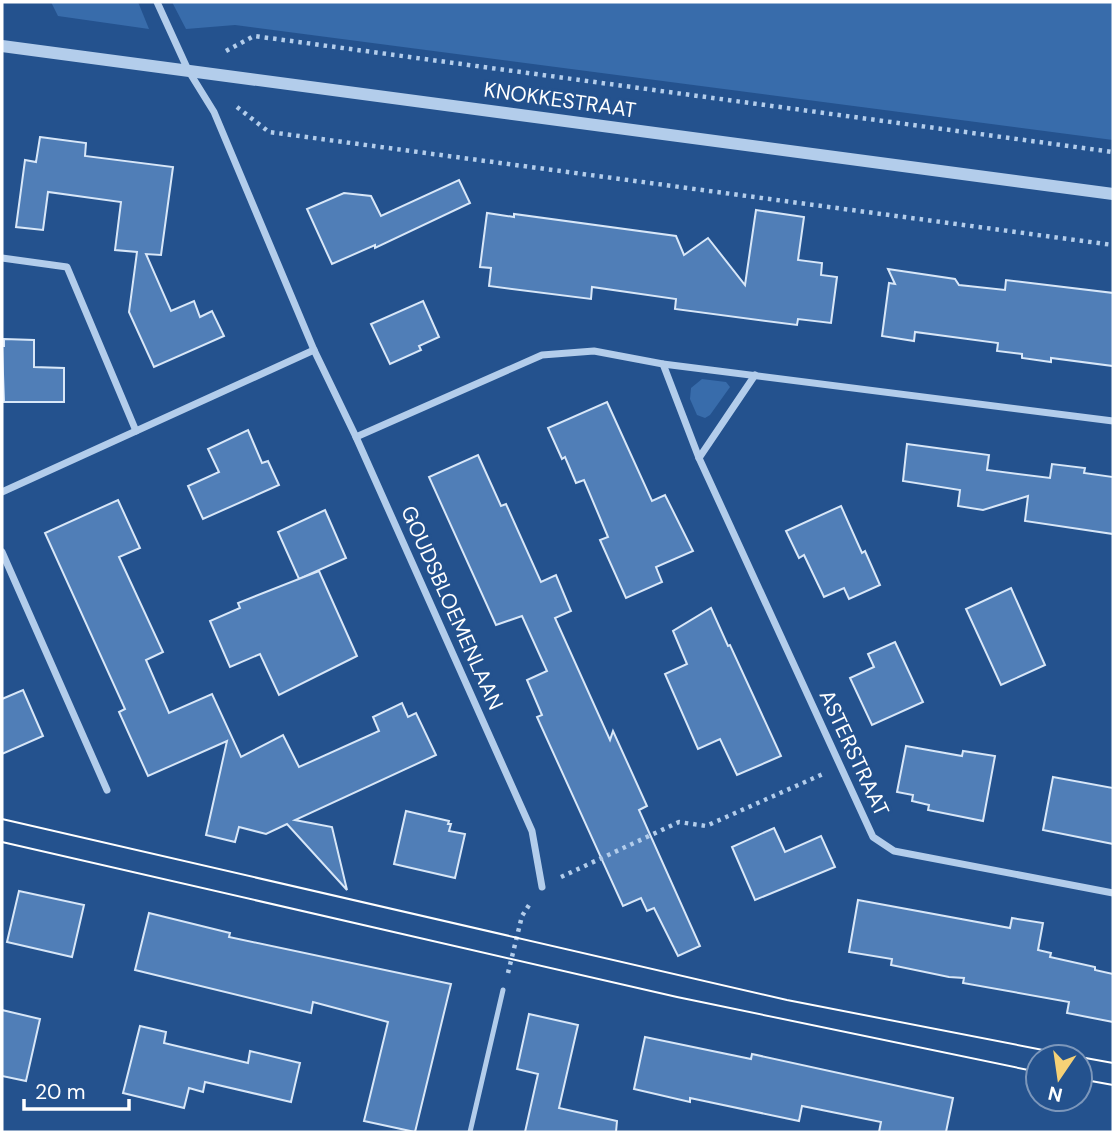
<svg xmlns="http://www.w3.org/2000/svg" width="1115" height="1134" viewBox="0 0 1115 1134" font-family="'DM Sans',sans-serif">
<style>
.green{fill:#386cab}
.building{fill:#507eb7;stroke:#d8e7f8;stroke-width:2}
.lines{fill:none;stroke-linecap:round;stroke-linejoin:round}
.path{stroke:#b3cdeb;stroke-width:4.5;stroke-dasharray:3.5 5;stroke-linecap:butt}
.service{stroke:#b3cdeb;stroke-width:5}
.minor{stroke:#b3cdeb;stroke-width:7}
.tertiary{stroke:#b3cdeb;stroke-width:12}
.tram{stroke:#fff;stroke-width:2}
.labels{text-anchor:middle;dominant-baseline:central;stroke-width:6;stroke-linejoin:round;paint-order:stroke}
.street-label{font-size:21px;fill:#fff;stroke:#24528e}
</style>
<rect width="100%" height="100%" fill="#24528e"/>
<g class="green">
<polygon points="51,2 138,2 149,29 58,16"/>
<polygon points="172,2 1113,2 1113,140 235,25 186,29"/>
<polygon points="702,379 726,382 730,387 710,415 705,418 697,415 690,399 691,388"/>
</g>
<g class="building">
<polygon points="40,137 86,143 85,156 173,167 161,255 146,254 171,311 194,301 200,317 212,311 224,336 154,367 129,312 137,252 115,250 121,202 48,192 43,230 16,227 25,160 36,162"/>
<polygon points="459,180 470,203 375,248 375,245 332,264 307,209 344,193 371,196 381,216"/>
<polygon points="756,210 804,217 798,260 822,263 821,275 837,277 831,323 798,319 797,325 675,309 676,299 592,287 591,299 489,286 491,268 480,267 487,213 514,217 514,214 676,236 684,255 708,238 745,285"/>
<polygon points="888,269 955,279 959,285 1005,290 1006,280 1113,293 1113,366 1051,358 1051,362 1022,358 1022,354 997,351 998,343 915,332 914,341 882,336 889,283 895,284"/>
<polygon points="423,301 439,337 419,346 421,350 390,364 371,324"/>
<polygon points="4,339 34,340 34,367 64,368 64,402 4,402 2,346 4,346"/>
<polygon points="607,402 652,501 665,495 693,551 656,567 662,582 626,598 600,540 608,537 584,480 576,483 565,457 562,459 548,428"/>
<polygon points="248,430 262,463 268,461 279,485 203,519 188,486 219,472 208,449"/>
<polygon points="907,444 989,455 987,470 1050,478 1052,464 1085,468 1084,473 1113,477 1113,534 1025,521 1028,496 983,510 958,506 960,490 903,481"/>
<polygon points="478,455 501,506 506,504 541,582 556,575 571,611 555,618 610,740 613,731 647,806 639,810 700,946 678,956 654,908 647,911 641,898 623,906 537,717 542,715 527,680 547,671 522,616 496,625 429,477"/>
<polygon points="118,500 140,548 119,557 163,652 146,660 169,713 212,694 241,757 283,735 299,767 379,731 373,717 402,703 408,717 416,713 436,755 295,820 332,827 347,890 287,824 266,834 239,827 235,842 206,835 227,741 148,776 119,712 125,709 45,533"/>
<polygon points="841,506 862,553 865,551 880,585 849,599 844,588 824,597 804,555 799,558 786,531"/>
<polygon points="325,510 346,558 299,579 278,532"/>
<polygon points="319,571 357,656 279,695 260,654 230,667 210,621 240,608 238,603"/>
<polygon points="1011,588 1045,665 1001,685 966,609"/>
<polygon points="711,608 728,646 730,645 781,756 737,775 720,739 698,749 665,674 687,664 673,631"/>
<polygon points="895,642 923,702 872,725 850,678 874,667 868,654"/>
<polygon points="23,690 43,736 2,754 2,699"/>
<polygon points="906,746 962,756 963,751 995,756 983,821 928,810 929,805 912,801 913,795 897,792"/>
<polygon points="1053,777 1113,788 1113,844 1043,830"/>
<polygon points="406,811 449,821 448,824 451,824 449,831 465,834 455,878 394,864"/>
<polygon points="774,828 785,852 821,836 835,867 755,900 732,847"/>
<polygon points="19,891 84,905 72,957 7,942"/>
<polygon points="858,900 1010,928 1012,918 1043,923 1038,950 1051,953 1050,957 1095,967 1095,970 1113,974 1113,1022 1067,1013 1069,1002 963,983 964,978 949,977 891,965 892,959 849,952"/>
<polygon points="149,913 230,933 229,937 451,984 415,1132 364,1121 388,1022 313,1002 311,1013 135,970"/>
<polygon points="2,1010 40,1019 26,1081 2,1076"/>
<polygon points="529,1014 578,1025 559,1108 617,1121 616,1132 525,1132 538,1074 517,1069"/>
<polygon points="140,1026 166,1032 164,1043 248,1063 250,1051 300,1063 291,1102 205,1082 203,1092 189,1088 184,1108 123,1093"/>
<polygon points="645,1037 751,1059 752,1054 953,1098 946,1132 879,1132 881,1122 802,1106 799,1121 690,1098 690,1102 634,1089"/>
</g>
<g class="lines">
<g class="path">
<polyline points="226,51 254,36 1113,152"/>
<polyline points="237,107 269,132 1113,245"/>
<polyline points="561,877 679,822 706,826 823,774"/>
<polyline points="508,973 522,916 531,902"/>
</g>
<polyline class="service" points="470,1132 503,990"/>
<g class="minor">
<polyline points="157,2 188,70 214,112 314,350 356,437 532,831 542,887"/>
<polyline points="2,258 67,267 136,431"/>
<polyline points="663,364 699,458 873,837 894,851 1113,893"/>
<polyline points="356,437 542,355 594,351 663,364 1113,421"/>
<polyline points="699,458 755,375"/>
<polyline points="2,492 314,350"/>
<polyline points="2,552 107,790"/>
</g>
<polyline class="tertiary" points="2,46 1113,194"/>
<g class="tram">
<polyline points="2,819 787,1000 1079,1057"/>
<polyline points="2,842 677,997 1038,1072"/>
<polyline points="1080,1057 1113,1063"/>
<polyline points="1080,1079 1113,1085"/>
</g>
</g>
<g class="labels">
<g class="street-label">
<text transform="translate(560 100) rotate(8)">KNOKKESTRAAT</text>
<text transform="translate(452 608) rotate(66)">GOUDSBLOEMENLAAN</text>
<text transform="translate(854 753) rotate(65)">ASTERSTRAAT</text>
</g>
</g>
<rect width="1115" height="1134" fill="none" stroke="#ffffff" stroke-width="7"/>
<g transform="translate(1059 1078) rotate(193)"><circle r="33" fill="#24528e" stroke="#7c97bb" stroke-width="2"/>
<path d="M0-5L12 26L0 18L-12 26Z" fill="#f6d176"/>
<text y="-10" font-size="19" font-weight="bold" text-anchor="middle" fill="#ffffff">N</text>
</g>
<path d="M24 1099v10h105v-10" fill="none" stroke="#ffffff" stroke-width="3.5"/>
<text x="35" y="1099" font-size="21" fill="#ffffff" stroke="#24528e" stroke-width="5" paint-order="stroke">20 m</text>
</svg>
